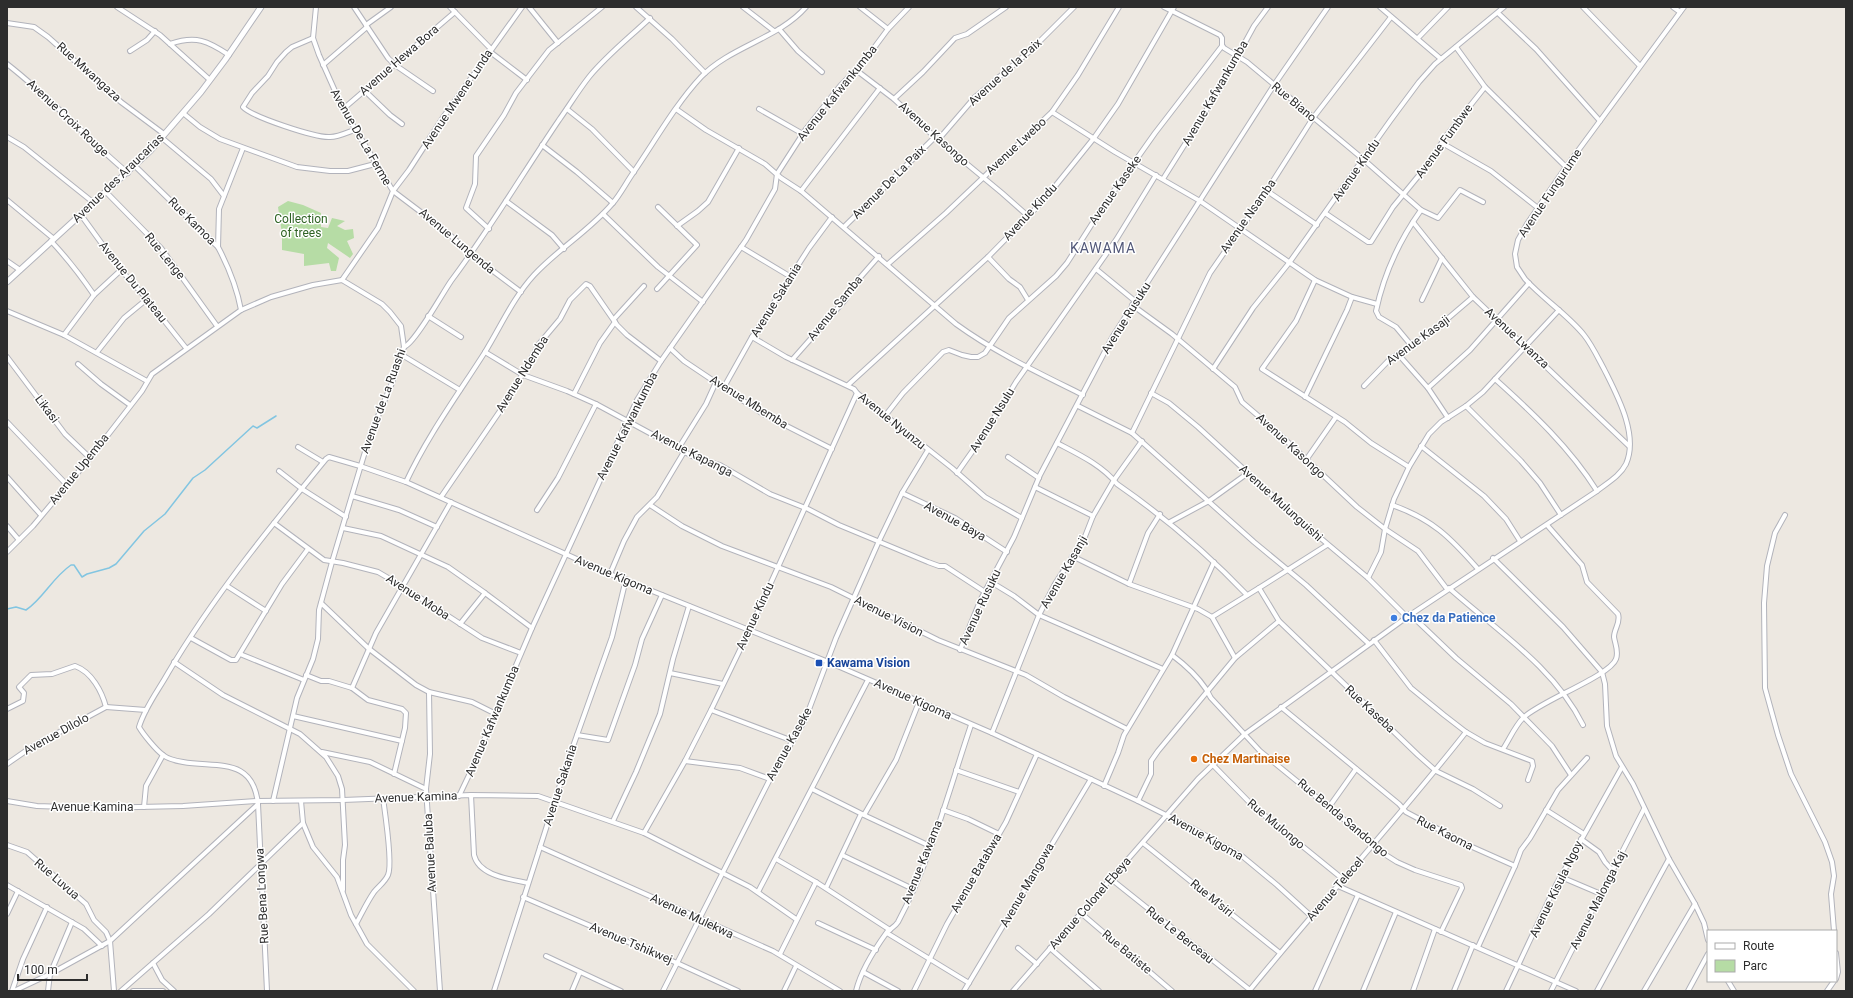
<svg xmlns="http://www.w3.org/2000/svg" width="1853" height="998" viewBox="0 0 1853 998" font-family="Roboto,sans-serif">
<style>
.green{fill:#b6dca5}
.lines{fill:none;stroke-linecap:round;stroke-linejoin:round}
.stream{stroke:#82c5e1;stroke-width:1.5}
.minor-casing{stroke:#b2b3bb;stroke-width:6}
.tertiary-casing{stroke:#b2b3bb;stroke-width:7}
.minor{stroke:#fff;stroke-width:4}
.tertiary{stroke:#fff;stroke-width:5}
.shop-dot{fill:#3f7fe0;stroke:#fff;stroke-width:1.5}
.transit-dot{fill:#1a4fb4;stroke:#fff;stroke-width:1.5}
.food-dot{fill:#e8710a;stroke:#fff;stroke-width:1.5}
.labels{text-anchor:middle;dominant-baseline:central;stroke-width:3;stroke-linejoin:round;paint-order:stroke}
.street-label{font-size:12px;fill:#2d2d2d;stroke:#fff}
.park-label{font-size:12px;fill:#2f6324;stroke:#fff}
.shop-label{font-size:12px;font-weight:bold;fill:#366cbe;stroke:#fff;text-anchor:start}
.transit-label{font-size:12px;font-weight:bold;fill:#164399;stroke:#fff;text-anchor:start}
.food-label{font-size:12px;font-weight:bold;fill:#c56008;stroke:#fff;text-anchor:start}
.quarter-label{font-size:14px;letter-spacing:1px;fill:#525879;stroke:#fff}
</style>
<rect width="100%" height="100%" fill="#ede8e1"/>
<polygon class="green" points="288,201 303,205 321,213 321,227 328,228 332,218 345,221 337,226 345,230 353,229 354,238 347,241 353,254 350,258 328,243 327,248 339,258 336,271 331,271 329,263 304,266 304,254 282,250 282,234 278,207"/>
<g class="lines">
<path class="stream" d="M7 609 16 607 26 610C43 599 52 578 71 565H74L82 577 87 574 109 568 116 564 144 531 165 514 193 478 205 470 253 426 257 428 276 416"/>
<g class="minor-casing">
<g id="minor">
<polyline points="117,7 160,35 210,80"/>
<polyline points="316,7 313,38 319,55 343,109 393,191 378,228 342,280"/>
<polyline points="354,7 388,58 395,65 433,91"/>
<polyline points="450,7 491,49"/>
<polyline points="529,7 558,43"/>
<polyline points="636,7 672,39 705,73"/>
<polyline points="743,7 774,31"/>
<polyline points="860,7 888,29"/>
<polyline points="1164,7 1220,35 1222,38 1222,45 1224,48 1247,62 1363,159 1421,210 1438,218 1460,190 1483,202"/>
<polyline points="1380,7 1441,59"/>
<polyline points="1583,7 1640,66"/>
<polyline points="1673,7 1680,12"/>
<polyline points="1498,13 1536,49 1600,121"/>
<polyline points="7,23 34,27 48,37 121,102 164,134"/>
<polyline points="366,25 391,7"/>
<polyline points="779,29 798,51 822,72"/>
<path d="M313 38 292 47 286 52 277 62 268 76 252 93 243 107C252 117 316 138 330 137 339 137 348 132 357 129"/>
<polyline points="1418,38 1448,7"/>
<path d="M170 44C196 35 208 41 229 55"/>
<polyline points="1456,47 1485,87 1566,167"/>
<polyline points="130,51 147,40 155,31"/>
<polyline points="489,51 527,80"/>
<path d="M7 64C50 97 86 138 128 173"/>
<polyline points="323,65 367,27"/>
<polyline points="856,70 894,99 938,140 1002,193 1028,216"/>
<polyline points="365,91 390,115 402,124"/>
<polyline points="894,99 923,72 955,38 967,34 1006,7"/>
<path d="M343 109C381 77 417 44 455 12"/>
<polyline points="567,109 592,129 634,172"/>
<path d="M676 109 706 130 765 164 781 178 801 191 956 324C996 353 1039 373 1083 395"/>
<polyline points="759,109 803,134"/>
<polyline points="1052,112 1115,152 1200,201 1315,280 1352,297 1377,304"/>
<polyline points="183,113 200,127 220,139 297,167 330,171 348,171 375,164"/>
<polyline points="7,137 24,147 94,203"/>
<polyline points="161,137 211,179 224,196"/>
<polyline points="938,140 975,97 1030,51 1074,7"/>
<polyline points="1442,143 1491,171 1538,208"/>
<polyline points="542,145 577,172 613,203"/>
<path d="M135 166 218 247C228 266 237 288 241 310"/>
<polyline points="1163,179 1219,90 1254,26 1268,7"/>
<polyline points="801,191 880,88"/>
<polyline points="1267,191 1317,225"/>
<polyline points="106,192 161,248 217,326"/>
<polyline points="7,200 54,239"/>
<polyline points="506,201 552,235 564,249"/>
<polyline points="1325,213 1368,242 1371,242 1393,207 1429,163 1446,136 1485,87"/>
<polyline points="603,214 658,267 703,302"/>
<polyline points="81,215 121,270 147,299 186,348"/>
<polyline points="1413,222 1473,297 1629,446"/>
<polyline points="677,226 698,211 708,202 739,148"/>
<polyline points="844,227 935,137"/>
<polyline points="489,229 466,208 475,184 476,156 504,115 516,93 549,50 602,7"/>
<path d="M51 241C67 258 81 276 94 295"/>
<polyline points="218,247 219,209 243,148"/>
<polyline points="741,247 791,277"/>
<polyline points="988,257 1009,279 1020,287 1028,300"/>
<polyline points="7,261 20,270"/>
<polyline points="888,264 946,213 1052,112 1078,75 1119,7"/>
<polyline points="1096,269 1135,301"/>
<polyline points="1315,280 1296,321 1262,369 1345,422 1371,443 1409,467"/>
<polyline points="657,289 697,245 658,207"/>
<polyline points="521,292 477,259 442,228 393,191 409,170 444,116 522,7"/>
<polyline points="1422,300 1442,258"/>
<polyline points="1132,305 1172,334 1235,387 1242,402 1276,431 1357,507 1385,529 1418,551 1447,589"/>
<polyline points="7,311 64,335 147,381"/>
<polyline points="428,316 461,337"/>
<polyline points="614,319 644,286"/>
<polyline points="64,335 94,295 121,270"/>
<polyline points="752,337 786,357 854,389 857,393 952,468 985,497 1022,518"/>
<path d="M1411 345 1396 327 1379 317 1376 311C1384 273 1399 241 1421 210"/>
<path d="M404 347C415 343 442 294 451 281 490 229 523 173 559 120 569 106 578 91 589 77 607 55 629 38 650 18"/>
<polyline points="670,348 684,361 763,414 832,449"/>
<polyline points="97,352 124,318 147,299"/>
<polyline points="485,352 523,375 567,391 596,404 694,457 720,465 770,494 808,509 839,525 928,562 939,566 945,566 985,592"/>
<polyline points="1398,354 1428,388 1448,418"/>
<polyline points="402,355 460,390"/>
<polyline points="7,357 65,434 90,458"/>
<polyline points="792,360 845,300 858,280 879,256"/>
<polyline points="78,364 101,384 130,405"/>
<polyline points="1213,369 1253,308 1289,263 1390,121 1419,82 1435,64 1504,7"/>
<path d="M1495 379C1533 413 1570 448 1597 491"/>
<polyline points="848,385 988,257 1044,200 1094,138 1118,104 1174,7"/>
<polyline points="1364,386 1390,359 1432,332 1473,297"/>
<polyline points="724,387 752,337 809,248 832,217"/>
<polyline points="1428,388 1470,350 1529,283"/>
<polyline points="1151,393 1169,403 1198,427 1299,520 1368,578 1407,617"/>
<polyline points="574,394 600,343 615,322"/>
<polyline points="1305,397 1347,310 1352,297"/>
<polyline points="1078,406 1132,433 1254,542 1306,585 1368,643"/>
<polyline points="1466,406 1521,461 1540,483 1561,515"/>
<polyline points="885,416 903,393 943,352 949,350 962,355 971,357 978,357 985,353 1009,318 1056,276 1067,263 1104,205 1155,133 1222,46"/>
<polyline points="7,422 66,484"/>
<polyline points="1132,433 1210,273 1264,195 1313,118 1391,17"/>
<path d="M1057 443C1078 454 1102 465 1117 484 1166 518 1206 552 1247 595"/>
<polyline points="1421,446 1484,496 1506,519 1520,541"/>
<polyline points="298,447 323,462"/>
<polyline points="678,449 706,404 716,382"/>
<polyline points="1008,457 1039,478"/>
<polyline points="1306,460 1336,417"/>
<polyline points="279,471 302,489 346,517"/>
<polyline points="957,473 981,439 1016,382 1116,240 1156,175"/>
<polyline points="7,477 41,515"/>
<path d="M406 482C428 435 457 396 485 352 501 326 513 298 534 275 558 249 589 231 612 204 620 195 626 183 633 173 655 141 675 105 701 77 731 46 778 39 806 7"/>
<polyline points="1035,487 1093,516"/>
<polyline points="902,493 955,518 1007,552"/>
<polyline points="352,496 399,510 437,527"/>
<polyline points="441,497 511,395 539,344 560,319 570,300 586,284 590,286 617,325 627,335 661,361"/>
<polyline points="650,505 682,526 722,546 831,587 938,640 1026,675 1064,697 1127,729"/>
<path d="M1392 505C1432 519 1450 537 1478 569"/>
<polyline points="537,510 558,478 596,404"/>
<polyline points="1785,515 1775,533 1767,566 1764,603 1765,688 1778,735 1791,774 1825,842 1832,862 1834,876 1831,894 1834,931"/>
<polyline points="1170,522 1209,501 1248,473"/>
<polyline points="274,523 324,560 343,563 378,572 402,586 482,638 521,653"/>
<polyline points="7,526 19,540"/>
<polyline points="343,528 381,536 448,567 485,593"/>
<polyline points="7,552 33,526 90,458 142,391 152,374 241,310 271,297 313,285 342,280 382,304 390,312 401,326 404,347 392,383 370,435 332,562 319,610 318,639 313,659 297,698 273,801"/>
<polyline points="1072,556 1129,584 1198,609 1212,617 1235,658"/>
<polyline points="1493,558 1563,627 1602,672 1605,684 1607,726 1616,756 1633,784 1669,859 1695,904 1704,923 1708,940"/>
<polyline points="610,574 624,541 637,517 657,497 684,452"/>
<polyline points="1368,578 1381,552 1385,529 1394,499 1409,467 1429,434 1441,422 1466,406 1483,392 1559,310"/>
<polyline points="991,582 1014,596 1039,615 1163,669"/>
<polyline points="1129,584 1148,533 1160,514"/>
<polyline points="227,586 266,611"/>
<polyline points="1259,588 1279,621 1418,755 1436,771 1473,789 1500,806"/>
<path d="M1449 588C1496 630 1554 667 1583 725"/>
<polyline points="321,603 368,648 416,685 429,692 472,702 496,714"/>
<polyline points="1410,614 1456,658 1511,704 1552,746 1571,775"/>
<polyline points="1212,617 1259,588 1327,545"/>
<polyline points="460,624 485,593 532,628"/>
<polyline points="191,638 231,660 236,660 282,584 308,549"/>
<polyline points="1374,640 1411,688 1444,715 1466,732 1485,743 1532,761 1533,766 1528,780"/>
<polyline points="960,650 981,599 1014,537 1040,475 1113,336 1274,85 1328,7"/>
<polyline points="240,654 304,680"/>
<path d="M1172 655C1184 664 1198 677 1206 689 1208 692 1209 695 1211 698L1260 751 1369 840 1378 850 1397 862 1415 870 1461 885 1462 888 1441 932"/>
<polyline points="174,662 223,695 300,734 326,757 338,776 342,789 345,845 343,860 343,890"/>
<polyline points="670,673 723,684"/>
<polyline points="306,675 321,681 329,681 352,688 368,700 402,709 406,713 405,728 394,774"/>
<polyline points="352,688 376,633 451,502"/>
<polyline points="429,692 430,754 426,789 440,991"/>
<polyline points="106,707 146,710"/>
<polyline points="1281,707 1399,804 1406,812 1470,846 1515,866 1521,850 1530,838 1558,790 1587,758"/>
<path d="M7 709 23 701 24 693 19 687 31 675 52 674 75 666C92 672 102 692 106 707"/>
<polyline points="711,710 793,741"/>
<polyline points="293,716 402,741"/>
<polyline points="992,733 1039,615 1055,584 1084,539 1093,516 1114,480 1142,441"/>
<polyline points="577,735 608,740 635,665 642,639 662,595"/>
<path d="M1503 749C1509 740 1515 726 1523 718 1540 701 1610 676 1616 659 1619 651 1615 644 1614 637 1614 629 1621 622 1618 614L1587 582 1582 565 1547 525"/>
<polyline points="322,752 370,762 426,789"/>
<polyline points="685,761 740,768 770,779"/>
<polyline points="7,764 30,748 106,707"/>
<polyline points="1212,764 1253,806 1344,880"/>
<polyline points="956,770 1019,792"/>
<polyline points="1104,786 1118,753 1124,735 1172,655 1214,562"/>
<polyline points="812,789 868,817 930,846"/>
<path d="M471 795 474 855C479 876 510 879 528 883"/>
<polyline points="459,796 470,773 532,628 637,400 661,361 746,240 775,189 777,174 806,129 840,86 865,60 888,29 909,7"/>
<polyline points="7,801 37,806 94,808 183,806 257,801 343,800 471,795 538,796 644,833 750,887 796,919"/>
<polyline points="1138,801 1151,774 1151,761 1158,751 1235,658 1279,621"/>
<polyline points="144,807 146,786 163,755"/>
<polyline points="1329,807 1356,769"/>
<polyline points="943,810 968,819 999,834"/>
<polyline points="1546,810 1584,834"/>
<polyline points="864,815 896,760 919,702"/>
<polyline points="613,821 636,772 660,714 673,659 689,606"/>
<polyline points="303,823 313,847 337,877 351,915 367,944 414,991"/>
<polyline points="644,833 685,761 711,710 749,631 857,393"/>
<polyline points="1581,839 1599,852 1605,862 1613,871"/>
<polyline points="1143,843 1280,953"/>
<polyline points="7,845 27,852 86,904 94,920 106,932 110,941 114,991"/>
<polyline points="540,847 773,951 840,991"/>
<polyline points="842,855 913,889"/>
<polyline points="776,859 816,882 890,930"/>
<polyline points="1561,877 1601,894"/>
<polyline points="1111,879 1250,990"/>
<polyline points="7,885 84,929 102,946"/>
<polyline points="1338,886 1576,991"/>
<polyline points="826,888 861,814"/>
<polyline points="758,892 868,680"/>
<polyline points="523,897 677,963 738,991"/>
<polyline points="7,914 18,891"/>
<polyline points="1082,914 1172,991"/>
<polyline points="818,923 876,950"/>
<path d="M356 924C362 913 367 902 374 892 379 886 385 882 388 875 393 864 385 813 383 798"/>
<polyline points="887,933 969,983"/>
<polyline points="1478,947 1515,866"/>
<polyline points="1018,948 1037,964"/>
<polyline points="1050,948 1099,991"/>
<polyline points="1836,953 1838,972 1836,979"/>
<polyline points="780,954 816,882"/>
<polyline points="546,956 621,991"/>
<polyline points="153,963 162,980 174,991"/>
<polyline points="863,972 898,991"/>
<polyline points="1728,981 1734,991"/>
<polyline points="12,991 23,959 47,907"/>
<polyline points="14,991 50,974 110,941 258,804"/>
<polyline points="48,991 50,974 72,922"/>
<polyline points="121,991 209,914 303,823 301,801"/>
<polyline points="133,991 163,991"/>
<path d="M267 991 258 804C253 757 218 768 183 762 177 761 168 759 163 755 156 750 143 734 139 727 145 707 158 691 168 673 213 597 270 527 326 459L329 457 360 466 406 482 610 574 826 661 992 733 1138 801 1194 829 1242 856 1277 885 1311 916"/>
<polyline points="494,991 566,766 612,637 626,579"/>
<polyline points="572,991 580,972"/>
<polyline points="663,991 770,779 805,720 836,638 879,541 902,493 928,450"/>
<polyline points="784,991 796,966"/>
<path d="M856 991C861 970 874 950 887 932 891 928 895 927 898 922 931 860 949 790 971 725"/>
<polyline points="914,991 947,924 1006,822 1037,754"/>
<polyline points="964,991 1091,779"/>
<path d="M1013 991 1198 779 1245 734 1407 617 1597 491C1607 483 1620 476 1626 464 1639 435 1617 395 1604 369 1598 358 1592 345 1584 335 1567 314 1543 299 1525 279L1517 267 1515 254 1518 240 1527 224 1566 167 1684 7"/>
<path d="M1249 991C1320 904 1396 821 1466 732"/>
<polyline points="1315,991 1358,895"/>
<polyline points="1363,991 1396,912"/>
<polyline points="1413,991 1435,929"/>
<polyline points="1454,991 1473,945"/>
<polyline points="1506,991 1556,885 1622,767"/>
<polyline points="1551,991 1644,809"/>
<polyline points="1597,991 1669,859"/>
<polyline points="1644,991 1695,904"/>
<polyline points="1688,991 1708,954"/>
<polyline points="1827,991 1834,981"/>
</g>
</g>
<g class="tertiary-casing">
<polyline id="tertiary" points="7,282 150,151 201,92 225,60 261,7"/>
</g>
<use href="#minor" class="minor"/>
<use href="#tertiary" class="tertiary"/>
</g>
<circle class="shop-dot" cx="1394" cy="618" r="4"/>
<rect class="transit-dot" x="815" y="659" width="8" height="8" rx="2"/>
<circle class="food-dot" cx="1194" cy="759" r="4"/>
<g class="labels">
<g class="street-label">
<text transform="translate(399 60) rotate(-41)">Avenue Hewa Bora</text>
<text transform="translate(89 72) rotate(42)">Rue Mwangaza</text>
<text transform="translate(1005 72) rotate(-42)">Avenue de la Paix</text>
<text transform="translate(837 93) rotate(-51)">Avenue Kafwankumba</text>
<text transform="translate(1215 93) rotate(-60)">Avenue Kafwankumba</text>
<text transform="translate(457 99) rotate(-56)">Avenue Mwene Lunda</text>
<text transform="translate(1294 102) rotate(40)">Rue Biano</text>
<text transform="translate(68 118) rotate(43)">Avenue Croix Rouge</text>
<text transform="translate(934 134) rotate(42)">Avenue Kasongo</text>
<text transform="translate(361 137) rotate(60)">Avenue De La Ferme</text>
<text transform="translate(1444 141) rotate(-54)">Avenue Fumbwe</text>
<text transform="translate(1016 146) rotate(-43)">Avenue Lwebo</text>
<text transform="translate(1356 170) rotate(-55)">Avenue Kindu</text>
<text transform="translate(118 178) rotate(-44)">Avenue des Araucarias</text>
<text transform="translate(889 182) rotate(-45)">Avenue De La Paix</text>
<text transform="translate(1115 190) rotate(-55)">Avenue Kaseke</text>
<text transform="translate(1550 193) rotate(-56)">Avenue Fungurume</text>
<text transform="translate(1030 212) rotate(-47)">Avenue Kindu</text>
<text transform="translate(1248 216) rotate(-55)">Avenue Nsamba</text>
<text transform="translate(192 221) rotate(45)">Rue Kamoa</text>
<text transform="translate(457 241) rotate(40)">Avenue Lungenda</text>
<text transform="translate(165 256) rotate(51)">Rue Lenge</text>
<text transform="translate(133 282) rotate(51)">Avenue Du Plateau</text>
<text transform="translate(776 300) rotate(-58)">Avenue Sakania</text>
<text transform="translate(835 308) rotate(-51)">Avenue Samba</text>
<text transform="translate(1126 318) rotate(-58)">Avenue Rusuku</text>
<text transform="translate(1517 338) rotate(43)">Avenue Lwanza</text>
<text transform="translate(1418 340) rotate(-36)">Avenue Kasaji</text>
<text transform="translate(522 374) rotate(-58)">Avenue Ndemba</text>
<text transform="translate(383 401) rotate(-70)">Avenue de La Ruashi</text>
<text transform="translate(749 402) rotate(32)">Avenue Mbemba</text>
<text transform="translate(47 409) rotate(53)">Likasi</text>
<text transform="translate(992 420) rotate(-58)">Avenue Nsulu</text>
<text transform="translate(892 421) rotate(39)">Avenue Nyunzu</text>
<text transform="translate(627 426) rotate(-63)">Avenue Kafwankumba</text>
<text transform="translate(1291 446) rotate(43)">Avenue Kasongo</text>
<text transform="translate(692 453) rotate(27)">Avenue Kapanga</text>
<text transform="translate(79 469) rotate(-51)">Avenue Upemba</text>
<text transform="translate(1281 503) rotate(42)">Avenue Mulunguishi</text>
<text transform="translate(955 521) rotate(29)">Avenue Baya</text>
<text transform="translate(1064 572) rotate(-60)">Avenue Kasanji</text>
<text transform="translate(614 575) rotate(23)">Avenue Kigoma</text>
<text transform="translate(418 597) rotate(33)">Avenue Moba</text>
<text transform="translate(980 607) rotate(-65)">Avenue Rusuku</text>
<text transform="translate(755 616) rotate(-65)">Avenue Kindu</text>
<text transform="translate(889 616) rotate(27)">Avenue Vision</text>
<text transform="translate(913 699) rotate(24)">Avenue Kigoma</text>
<text transform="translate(1370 709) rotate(43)">Rue Kaseba</text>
<text transform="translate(492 721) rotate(-67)">Avenue Kafwankumba</text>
<text transform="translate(56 734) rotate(-29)">Avenue Dilolo</text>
<text transform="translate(789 744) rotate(-61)">Avenue Kaseke</text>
<text transform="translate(560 785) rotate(-72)">Avenue Sakania</text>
<text transform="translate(416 797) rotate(-2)">Avenue Kamina</text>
<text x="92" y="807">Avenue Kamina</text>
<text transform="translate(1343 818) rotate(40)">Rue Benda Sandongo</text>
<text transform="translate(1276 824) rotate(40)">Rue Mulongo</text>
<text transform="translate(1445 833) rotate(27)">Rue Kaoma</text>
<text transform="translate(1206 837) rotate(29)">Avenue Kigoma</text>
<text transform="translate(430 853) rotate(-93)">Avenue Baluba</text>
<text transform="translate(922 862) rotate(-68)">Avenue Kawama</text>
<text transform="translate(976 873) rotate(-60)">Avenue Batabwa</text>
<text transform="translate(57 879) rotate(41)">Rue Luvua</text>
<text transform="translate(1027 885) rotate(-60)">Avenue Mangowa</text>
<text transform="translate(1335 889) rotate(-49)">Avenue Telecel</text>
<text transform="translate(1556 889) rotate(-64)">Avenue Kisula Ngoy</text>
<text transform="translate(262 896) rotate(-93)">Rue Bena Longwa</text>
<text transform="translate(1212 898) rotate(39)">Rue M'siri</text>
<text transform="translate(1598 900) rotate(-63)">Avenue Malonga Kaj</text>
<text transform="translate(1090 903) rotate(-49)">Avenue Colonel Ebeya</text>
<text transform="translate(692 916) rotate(25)">Avenue Mulekwa</text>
<text transform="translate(1180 935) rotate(39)">Rue Le Berceau</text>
<text transform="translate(631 943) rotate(23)">Avenue Tshikwej</text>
<text transform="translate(1127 952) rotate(40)">Rue Batiste</text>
</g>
<g class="park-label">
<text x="301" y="219">Collection<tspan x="301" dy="14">of trees</tspan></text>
</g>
<g class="shop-label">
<text x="1402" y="618">Chez da Patience</text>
</g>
<g class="transit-label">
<text x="827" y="663">Kawama Vision</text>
</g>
<g class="food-label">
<text x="1202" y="759">Chez Martinaise</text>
</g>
<g class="quarter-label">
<text x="1103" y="248">KAWAMA</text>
</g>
</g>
<rect width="1853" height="998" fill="none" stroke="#2d2d2d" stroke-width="16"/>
<rect x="1707" y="930" width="130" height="52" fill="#ffffff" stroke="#ababab"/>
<rect x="1715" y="943" width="20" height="6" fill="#ffffff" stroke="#ababab"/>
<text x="1743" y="950" font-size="12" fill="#2d2d2d">Route</text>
<rect x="1715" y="960" width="20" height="12" fill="#b6dca5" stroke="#ababab"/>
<text x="1743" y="970" font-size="12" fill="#2d2d2d">Parc</text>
<path d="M18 974v6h69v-6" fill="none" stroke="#2d2d2d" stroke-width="2"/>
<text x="24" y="974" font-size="12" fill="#2d2d2d" stroke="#ffffff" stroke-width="3" paint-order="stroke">100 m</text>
</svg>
